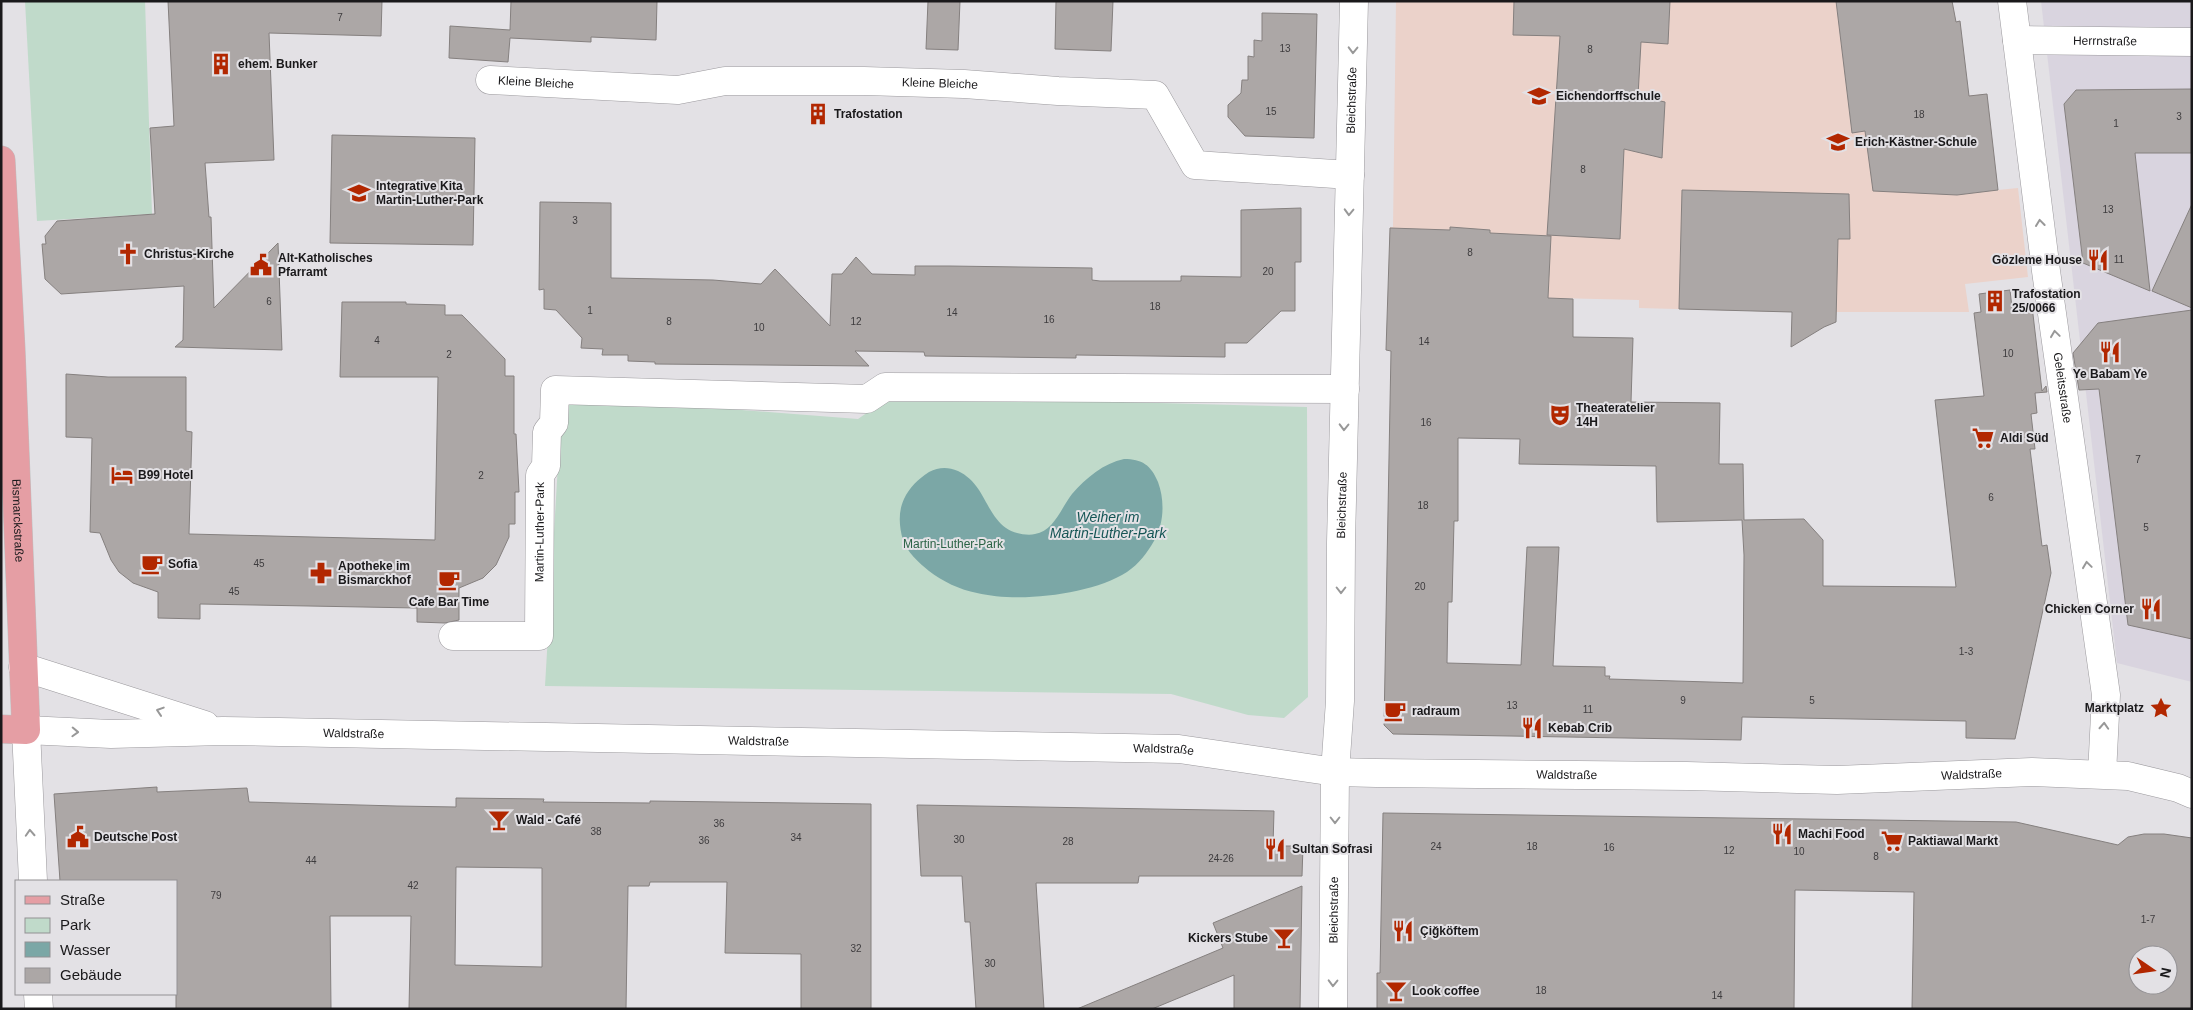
<svg xmlns="http://www.w3.org/2000/svg" width="2193" height="1010" viewBox="0 0 2193 1010" font-family="Helvetica,sans-serif">
<style>
.built{fill:#d9d4df}
.education{fill:#ebd2ca}
.green{fill:#c0daca}
.water{fill:#7ba7a6}
.building{fill:#aca7a6;stroke:#85807f;fill-rule:evenodd}
.lines{fill:none;stroke-linecap:round;stroke-linejoin:round}
.minor-casing{stroke:#9b999d;stroke-width:29}
.major-casing{stroke:#bfbfbf;stroke-width:29}
.minor{stroke:#fff;stroke-width:28}
.major{stroke:#e59ea4;stroke-width:28}
.oneway{stroke:#989898}
.labels{text-anchor:middle;dominant-baseline:central;stroke-width:4;stroke-linejoin:round;paint-order:stroke}
.number-label{font-size:10px;fill:#3e3c3e}
.street-label{font-size:12px;fill:#1a191b;stroke:#e3e1e5}
.poi-label{font-size:12px;font-weight:bold;fill:#1a191b;stroke:#e3e1e5;text-anchor:start}
.park-label{font-size:12px;fill:#2b6346;stroke:#e3e1e5}
.water-label{font-size:14px;font-style:italic;fill:#155555;stroke:#e3e1e5}
</style>
<rect width="100%" height="100%" fill="#e3e1e5"/>
<polygon class="built" points="2041,1 2192,1 2192,682 2117,663"/>
<polygon class="education" points="1396,1 1952,1 1956,22 1960,21 1964,96 1987,94 1998,190 2018,188 2028,277 1965,284 1969,312 1792,312 1639,308 1639,300 1518,297 1389,268 1390,227 1393,227"/>
<g class="green">
<polygon points="25,1 145,1 152,214 37,221"/>
<polygon points="562,396 858,419 891,396 1307,407 1308,697 1284,718 1248,715 1171,694 545,686"/>
</g>
<path class="water" d="M1124 459C1142 459 1151 465 1158 482 1165 501 1164 524 1154 541 1147 553 1139 564 1127 572 1091 595 1018 603 977 593 960 590 942 581 929 571 919 563 907 552 903 540 899 526 898 512 904 499 909 488 918 479 929 472 939 467 948 467 958 471 985 484 985 513 1006 528 1012 533 1027 536 1035 534 1054 531 1061 508 1072 494 1086 478 1104 463 1124 459Z"/>
<g class="building">
<polygon points="168,1 382,1 381,36 269,33 274,160 205,163 209,217 211,217 214,308 278,243 282,350 175,347 183,340 184,286 61,294 45,279 42,244 46,244 45,236 57,221 155,214 150,128 174,126"/>
<polygon points="511,1 657,1 656,40 591,37 591,42 510,38 508,62 449,58 450,26 510,30"/>
<polygon points="928,1 960,1 958,50 926,49"/>
<polygon points="1056,1 1113,1 1111,51 1055,49"/>
<polygon points="1514,1 1670,1 1668,44 1641,42 1638,96 1665,102 1662,158 1624,149 1620,239 1547,235 1560,36 1513,35"/>
<polygon points="1836,1 1952,1 1956,22 1960,21 1969,96 1987,94 1998,190 1957,195 1873,191 1865,131 1852,133"/>
<polygon points="1262,13 1317,14 1314,138 1245,136 1228,117 1228,105 1241,93 1242,80 1248,80 1248,56 1254,57 1254,40 1262,41"/>
<polygon points="2192,89 2192,153 2135,153 2150,291 2083,263 2064,104 2076,90"/>
<polygon points="332,135 475,138 473,245 330,243"/>
<polygon points="1682,190 1849,194 1850,239 1838,239 1836,322 1824,327 1791,347 1792,312 1679,309"/>
<polygon points="540,202 611,203 611,278 713,280 761,284 775,269 830,326 832,274 842,274 856,257 872,274 915,275 915,266 949,266 1092,268 1092,280 1100,281 1181,281 1181,276 1241,277 1241,210 1301,208 1301,262 1295,262 1295,311 1281,311 1247,343 1225,343 1225,357 1076,355 1076,358 925,356 924,352 855,351 869,366 655,364 655,362 628,361 628,355 602,355 603,349 581,348 582,338 556,310 544,309 544,289 539,290"/>
<polygon points="2192,204 2192,308 2152,291"/>
<path d="M1450 227 1490 230V233L1551 236 1548 298 1573 299V337L1633 338 1631 402 1720 403 1719 464H1743L1744 520 1804 519 1823 540V586L1956 587 1935 400 1984 396 1974 313 1981 312 1979 294 2010 290 2012 308 2032 306 2042 391 2046 386 2047 392 2035 393 2037 413 2031 414 2035 449H2030L2042 546 2047 545 2051 573 2015 739 1966 738V721L1742 717 1741 740 1393 734 1384 725 1391 351 1386 350 1390 228 1450 230ZM1458 438 1520 439 1519 464 1656 466 1657 522 1742 520 1744 555 1743 683 1609 679 1610 676H1605V667L1553 666 1559 547H1527L1521 665 1447 663 1448 602H1452L1454 521H1458Z"/>
<polygon points="342,302 406,302 406,304 445,305 445,315 462,315 505,359 505,376 514,376 514,434 516,434 519,492 515,492 515,524 509,524 509,537 496,565 483,578 459,588 459,620 445,623 417,622 417,608 200,604 200,619 158,618 158,592 133,583 119,572 111,560 100,533 90,532 92,438 66,437 66,374 108,377 186,377 186,431 192,432 189,534 435,540 438,377 340,377"/>
<polygon points="2192,310 2192,639 2128,625 2099,389 2079,390 2073,353 2098,323"/>
<path d="M157 787V792L247 788 249 802 397 806 456 807V798L544 799 543 802 650 803V801L871 804V1009H801V954L725 953 727 882H650L649 886H628L626 1009H409L411 916H330L331 1009H176V881H60L54 794ZM456 867 542 868V967L455 965Z"/>
<polygon points="917,805 1274,811 1273,846 1303,846 1302,876 1139,876 1138,883 1036,883 1044,1009 976,1009 970,922 965,922 962,876 921,876"/>
<path d="M1383 813 2016 822 2118 845 2128 837 2144 834H2164L2192 838V1009H1912L1914 892 1795 890 1794 1009H1377V973H1380ZM2138 955H2168V985H2138Z"/>
<polygon points="1302,886 1300,1009 1234,1009 1234,975 1152,1009 1077,1009 1223,948 1213,923"/>
</g>
<g class="lines">
<g class="minor-casing">
<g id="minor">
<path id="s1" d="M2012 1 2046 271 2106 695 2102 774"/>
<path id="s2" d="M2017 40 2192 42"/>
<path id="s3" d="M490 80 678 90 725 81H864L964 84 1058 91 1155 95 1195 165 1350 175"/>
<path id="s4" d="M453 636H539L540 475 546 466 547 432 554 423 555 390 867 399 885 387 1345 389"/>
<polyline points="23,667 205,725"/>
<path id="s5" d="M33 881 26 730 111 734 223 731 1179 749 1335 772 1376 773 1687 776 1837 780 2032 772 2128 776 2178 788 2192 794"/>
<polyline points="38,994 39,1009"/>
<path id="s6" d="M1333 1009 1335 772 1340 701 1341 542 1354 1"/>
</g>
</g>
<g class="major-casing">
<g id="major">
<path id="s7" d="M1 160 11 349 26 730 1 729"/>
</g>
</g>
<use href="#minor" class="minor"/>
<use href="#major" class="major"/>
</g>
<defs><path id="oneway-chevron" d="M-2-3.5L2.5 0L-2 3.5" fill="none" stroke-width="1.6" stroke-linecap="round" stroke-linejoin="round" transform="scale(1.25)"/></defs>
<g class="oneway">
<use href="#oneway-chevron" transform="translate(1353 50) rotate(91)"/>
<use href="#oneway-chevron" transform="translate(1349 212) rotate(92)"/>
<use href="#oneway-chevron" transform="translate(2040 223) rotate(-97)"/>
<use href="#oneway-chevron" transform="translate(2055 334) rotate(-98)"/>
<use href="#oneway-chevron" transform="translate(1344 427) rotate(91)"/>
<use href="#oneway-chevron" transform="translate(2087 565) rotate(-98)"/>
<use href="#oneway-chevron" transform="translate(1341 590) rotate(90)"/>
<use href="#oneway-chevron" transform="translate(160 711) rotate(-162)"/>
<use href="#oneway-chevron" transform="translate(2104 726) rotate(-87)"/>
<use href="#oneway-chevron" transform="translate(75 732) rotate(2)"/>
<use href="#oneway-chevron" transform="translate(1335 820) rotate(90)"/>
<use href="#oneway-chevron" transform="translate(30 833) rotate(-93)"/>
<use href="#oneway-chevron" transform="translate(1333 983) rotate(91)"/>
</g>
<defs>
<g id="building-bare" transform="scale(1.725)"><path d="M-4-6H4V6H1V3H-1V6H-4ZM-2.5-4.3h1.7v1.8h-1.7ZM.8-4.3h1.7v1.8H.8ZM-2.5-1h1.7V.8h-1.7ZM.8-1h1.7V.8H.8Z" fill="#b22700" stroke="#e3e1e5" stroke-width="2.5" paint-order="stroke"/></g>
<g id="school-bare" transform="scale(1.725)"><path d="M0-5L7-2L0 1L-7-2ZM-4 1L0 2.5L4 1V4Q0 6-4 4Z" fill="#b22700" stroke="#e3e1e5" stroke-width="2.5" paint-order="stroke"/></g>
<g id="church-bare" transform="scale(1.725)"><path d="M-1.2-6h2.4v3.5h3.3v2.4h-3.3V6h-2.4V-.1h-3.3v-2.4h3.3Z" fill="#b22700" stroke="#e3e1e5" stroke-width="2.5" paint-order="stroke"/></g>
<g id="restaurant-bare" transform="scale(1.725)"><path d="M-5-6h1v4h1v-4h1v4h1v-4h1v5L-1.5 .5V6h-2V.5L-5-1ZM5-6V6H3V1.5H1.5Q1.5-4 5-6Z" fill="#b22700" stroke="#e3e1e5" stroke-width="2.5" paint-order="stroke"/></g>
<g id="civic-bare" transform="scale(1.725)"><path d="M-.6-6.5H3V-4.5H.6V-3L4-1V1h2V6H-6V1h2V-1L-.6-3ZM-1.2 2.5V6h2.4V2.5Z" fill="#b22700" stroke="#e3e1e5" stroke-width="2.5" paint-order="stroke"/></g>
<g id="theatre-bare" transform="scale(1.725)"><path d="M-5-5.5Q0-4 5-5.5V0Q5 5 0 6Q-5 5-5 0ZM-3.3-2.5H-1v1.5H-3.3ZM1-2.5H3.3v1.5H1ZM-2.8 1Q0 5.5 2.8 1Z" fill="#b22700" stroke="#e3e1e5" stroke-width="2.5" paint-order="stroke"/></g>
<g id="supermarket-bare" transform="scale(1.725)"><path d="M-6-5.5h2.5l.6 2H6L4.5 2H-2.5L-4.4-4H-6ZM-1.5 3.2a1.3 1.3 0 1 0 .1 0ZM3 3.2a1.3 1.3 0 1 0 .1 0Z" fill="#b22700" stroke="#e3e1e5" stroke-width="2.5" paint-order="stroke"/></g>
<g id="hotel-bare" transform="scale(1.725)"><path d="M-6-4.5h1.5V1H6V5H4.5V3h-9V5H-6ZM-4 0a1.8 1.8 0 1 1 3.6 0ZM.5 0V-2.5h3Q6-2.5 6 0Z" fill="#b22700" stroke="#e3e1e5" stroke-width="2.5" paint-order="stroke"/></g>
<g id="cafe-bare" transform="scale(1.725)"><path d="M-5.5-4.5H6V0H3Q3 3.5 0 3.5H-2.5Q-5.5 3.5-5.5 0ZM3-3.2v2h1.7v-2ZM-6 4.5H4V6H-6Z" fill="#b22700" stroke="#e3e1e5" stroke-width="2.5" paint-order="stroke"/></g>
<g id="pharmacy-bare" transform="scale(1.725)"><path d="M-2-6h4v4h4v4h-4v4h-4v-4h-4v-4h4Z" fill="#b22700" stroke="#e3e1e5" stroke-width="2.5" paint-order="stroke"/></g>
<g id="sight-bare" transform="scale(1.725)"><path d="M0-6L1.8-2.2L6-1.7L2.9 1.2L3.7 5.4L0 3.3L-3.7 5.4L-2.9 1.2L-6-1.7L-1.8-2.2Z" fill="#b22700" stroke="#e3e1e5" stroke-width="2.5" paint-order="stroke"/></g>
<g id="bar-bare" transform="scale(1.725)"><path d="M-6-5H6L.8 .8V4.5H3.5V6h-7V4.5H-.8V.8Z" fill="#b22700" stroke="#e3e1e5" stroke-width="2.5" paint-order="stroke"/></g>
</defs>
<g fill-rule="evenodd">
<use href="#building-bare" x="221" y="64"/>
<use href="#school-bare" x="1539" y="96"/>
<use href="#building-bare" x="818" y="114"/>
<use href="#school-bare" x="1838" y="142"/>
<use href="#school-bare" x="359" y="193"/>
<use href="#church-bare" x="128" y="254"/>
<use href="#restaurant-bare" x="2098" y="260"/>
<use href="#civic-bare" x="261" y="265"/>
<use href="#building-bare" x="1995" y="301"/>
<use href="#restaurant-bare" x="2110" y="352"/>
<use href="#theatre-bare" x="1560" y="415"/>
<use href="#supermarket-bare" x="1983" y="438"/>
<use href="#hotel-bare" x="122" y="475"/>
<use href="#cafe-bare" x="152" y="564"/>
<use href="#pharmacy-bare" x="321" y="573"/>
<use href="#cafe-bare" x="449" y="580"/>
<use href="#restaurant-bare" x="2151" y="609"/>
<use href="#sight-bare" x="2161" y="708"/>
<use href="#cafe-bare" x="1395" y="711"/>
<use href="#restaurant-bare" x="1532" y="728"/>
<use href="#bar-bare" x="499" y="820"/>
<use href="#restaurant-bare" x="1782" y="834"/>
<use href="#civic-bare" x="78" y="837"/>
<use href="#supermarket-bare" x="1892" y="841"/>
<use href="#restaurant-bare" x="1275" y="849"/>
<use href="#restaurant-bare" x="1403" y="931"/>
<use href="#bar-bare" x="1284" y="938"/>
<use href="#bar-bare" x="1396" y="991"/>
</g>
<g class="labels">
<g class="number-label">
<text x="340" y="17">7</text>
<text x="1285" y="48">13</text>
<text x="1590" y="49">8</text>
<text x="1271" y="111">15</text>
<text x="1919" y="114">18</text>
<text x="2179" y="116">3</text>
<text x="2116" y="123">1</text>
<text x="1583" y="169">8</text>
<text x="2108" y="209">13</text>
<text x="575" y="220">3</text>
<text x="1470" y="252">8</text>
<text x="2119" y="259">11</text>
<text x="1268" y="271">20</text>
<text x="269" y="301">6</text>
<text x="1155" y="306">18</text>
<text x="590" y="310">1</text>
<text x="952" y="312">14</text>
<text x="1049" y="319">16</text>
<text x="669" y="321">8</text>
<text x="856" y="321">12</text>
<text x="759" y="327">10</text>
<text x="377" y="340">4</text>
<text x="1424" y="341">14</text>
<text x="2008" y="353">10</text>
<text x="449" y="354">2</text>
<text x="1426" y="422">16</text>
<text x="2138" y="459">7</text>
<text x="481" y="475">2</text>
<text x="1991" y="497">6</text>
<text x="1423" y="505">18</text>
<text x="2146" y="527">5</text>
<text x="259" y="563">45</text>
<text x="1420" y="586">20</text>
<text x="234" y="591">45</text>
<text x="1966" y="651">1-3</text>
<text x="1683" y="700">9</text>
<text x="1812" y="700">5</text>
<text x="1512" y="705">13</text>
<text x="1588" y="709">11</text>
<text x="719" y="823">36</text>
<text x="596" y="831">38</text>
<text x="796" y="837">34</text>
<text x="959" y="839">30</text>
<text x="704" y="840">36</text>
<text x="1068" y="841">28</text>
<text x="1436" y="846">24</text>
<text x="1532" y="846">18</text>
<text x="1609" y="847">16</text>
<text x="1729" y="850">12</text>
<text x="1799" y="851">10</text>
<text x="1876" y="856">8</text>
<text x="1221" y="858">24-26</text>
<text x="311" y="860">44</text>
<text x="413" y="885">42</text>
<text x="216" y="895">79</text>
<text x="2148" y="919">1-7</text>
<text x="856" y="948">32</text>
<text x="990" y="963">30</text>
<text x="1541" y="990">18</text>
<text x="1717" y="995">14</text>
</g>
<g class="street-label">
<text stroke="none"><textPath href="#s2" startOffset="88">Herrnstraße</textPath></text>
<text stroke="none"><textPath href="#s3" startOffset="46">Kleine Bleiche</textPath></text>
<text stroke="none"><textPath href="#s3" startOffset="451">Kleine Bleiche</textPath></text>
<text stroke="none"><textPath href="#s6" startOffset="909">Bleichstraße</textPath></text>
<text stroke="none"><textPath href="#s1" startOffset="390">Geleitsstraße</textPath></text>
<text stroke="none"><textPath href="#s6" startOffset="504">Bleichstraße</textPath></text>
<text stroke="none"><textPath href="#s7" startOffset="361">Bismarckstraße</textPath></text>
<text stroke="none"><textPath href="#s4" startOffset="190">Martin-Luther-Park</textPath></text>
<text stroke="none"><textPath href="#s5" startOffset="479">Waldstraße</textPath></text>
<text stroke="none"><textPath href="#s5" startOffset="884">Waldstraße</textPath></text>
<text stroke="none"><textPath href="#s5" startOffset="1289">Waldstraße</textPath></text>
<text stroke="none"><textPath href="#s5" startOffset="2099">Waldstraße</textPath></text>
<text stroke="none"><textPath href="#s5" startOffset="1694">Waldstraße</textPath></text>
<text stroke="none"><textPath href="#s6" startOffset="99">Bleichstraße</textPath></text>
</g>
<g class="poi-label">
<text x="238" y="64">ehem. Bunker</text>
<text x="1556" y="96">Eichendorffschule</text>
<text x="834" y="114">Trafostation</text>
<text x="1855" y="142">Erich-Kästner-Schule</text>
<text x="376" y="186">Integrative Kita<tspan x="376" dy="14">Martin-Luther-Park</tspan></text>
<text x="144" y="254">Christus-Kirche</text>
<text x="278" y="258">Alt-Katholisches<tspan x="278" dy="14">Pfarramt</tspan></text>
<text x="2082" y="260" text-anchor="end">Gözleme House</text>
<text x="2012" y="294">Trafostation<tspan x="2012" dy="14">25/0066</tspan></text>
<text x="2110" y="374" text-anchor="middle">Ye Babam Ye</text>
<text x="1576" y="408">Theateratelier<tspan x="1576" dy="14">14H</tspan></text>
<text x="2000" y="438">Aldi Süd</text>
<text x="138" y="475">B99 Hotel</text>
<text x="168" y="564">Sofia</text>
<text x="338" y="566">Apotheke im<tspan x="338" dy="14">Bismarckhof</tspan></text>
<text x="449" y="602" text-anchor="middle">Cafe Bar Time</text>
<text x="2134" y="609" text-anchor="end">Chicken Corner</text>
<text x="2144" y="708" text-anchor="end">Marktplatz</text>
<text x="1412" y="711">radraum</text>
<text x="1548" y="728">Kebab Crib</text>
<text x="516" y="820">Wald - Café</text>
<text x="1798" y="834">Machi Food</text>
<text x="94" y="837">Deutsche Post</text>
<text x="1908" y="841">Paktiawal Markt</text>
<text x="1292" y="849">Sultan Sofrasi</text>
<text x="1420" y="931">Çiğköftem</text>
<text x="1268" y="938" text-anchor="end">Kickers Stube</text>
<text x="1412" y="991">Look coffee</text>
</g>
<g class="park-label">
<text x="953" y="544">Martin-Luther-Park</text>
</g>
<g class="water-label">
<text x="1108" y="517">Weiher im<tspan x="1108" dy="16">Martin-Luther-Park</tspan></text>
</g>
</g>
<rect width="2193" height="1010" fill="none" stroke="#1a191b" stroke-width="5"/>
<rect x="15" y="880" width="162" height="115" fill="#e3e1e5" stroke="#939194"/>
<rect x="25" y="896" width="25" height="8" fill="#e59ea4" stroke="#939194"/>
<text x="60" y="905" font-size="15" fill="#1a191b">Straße</text>
<rect x="25" y="918" width="25" height="15" fill="#c0daca" stroke="#939194"/>
<text x="60" y="930" font-size="15" fill="#1a191b">Park</text>
<rect x="25" y="942" width="25" height="15" fill="#7ba7a6" stroke="#939194"/>
<text x="60" y="955" font-size="15" fill="#1a191b">Wasser</text>
<rect x="25" y="968" width="25" height="15" fill="#aca7a6" stroke="#939194"/>
<text x="60" y="980" font-size="15" fill="#1a191b">Gebäude</text>
<g transform="translate(2153 970) rotate(103)"><circle r="24" fill="#e3e1e5" stroke="#939194"/>
<path d="M0-4L9 19L0 12L-9 19Z" fill="#b22700"/>
<text y="-8" font-size="14" font-weight="bold" text-anchor="middle" fill="#1a191b">N</text>
</g>
</svg>
